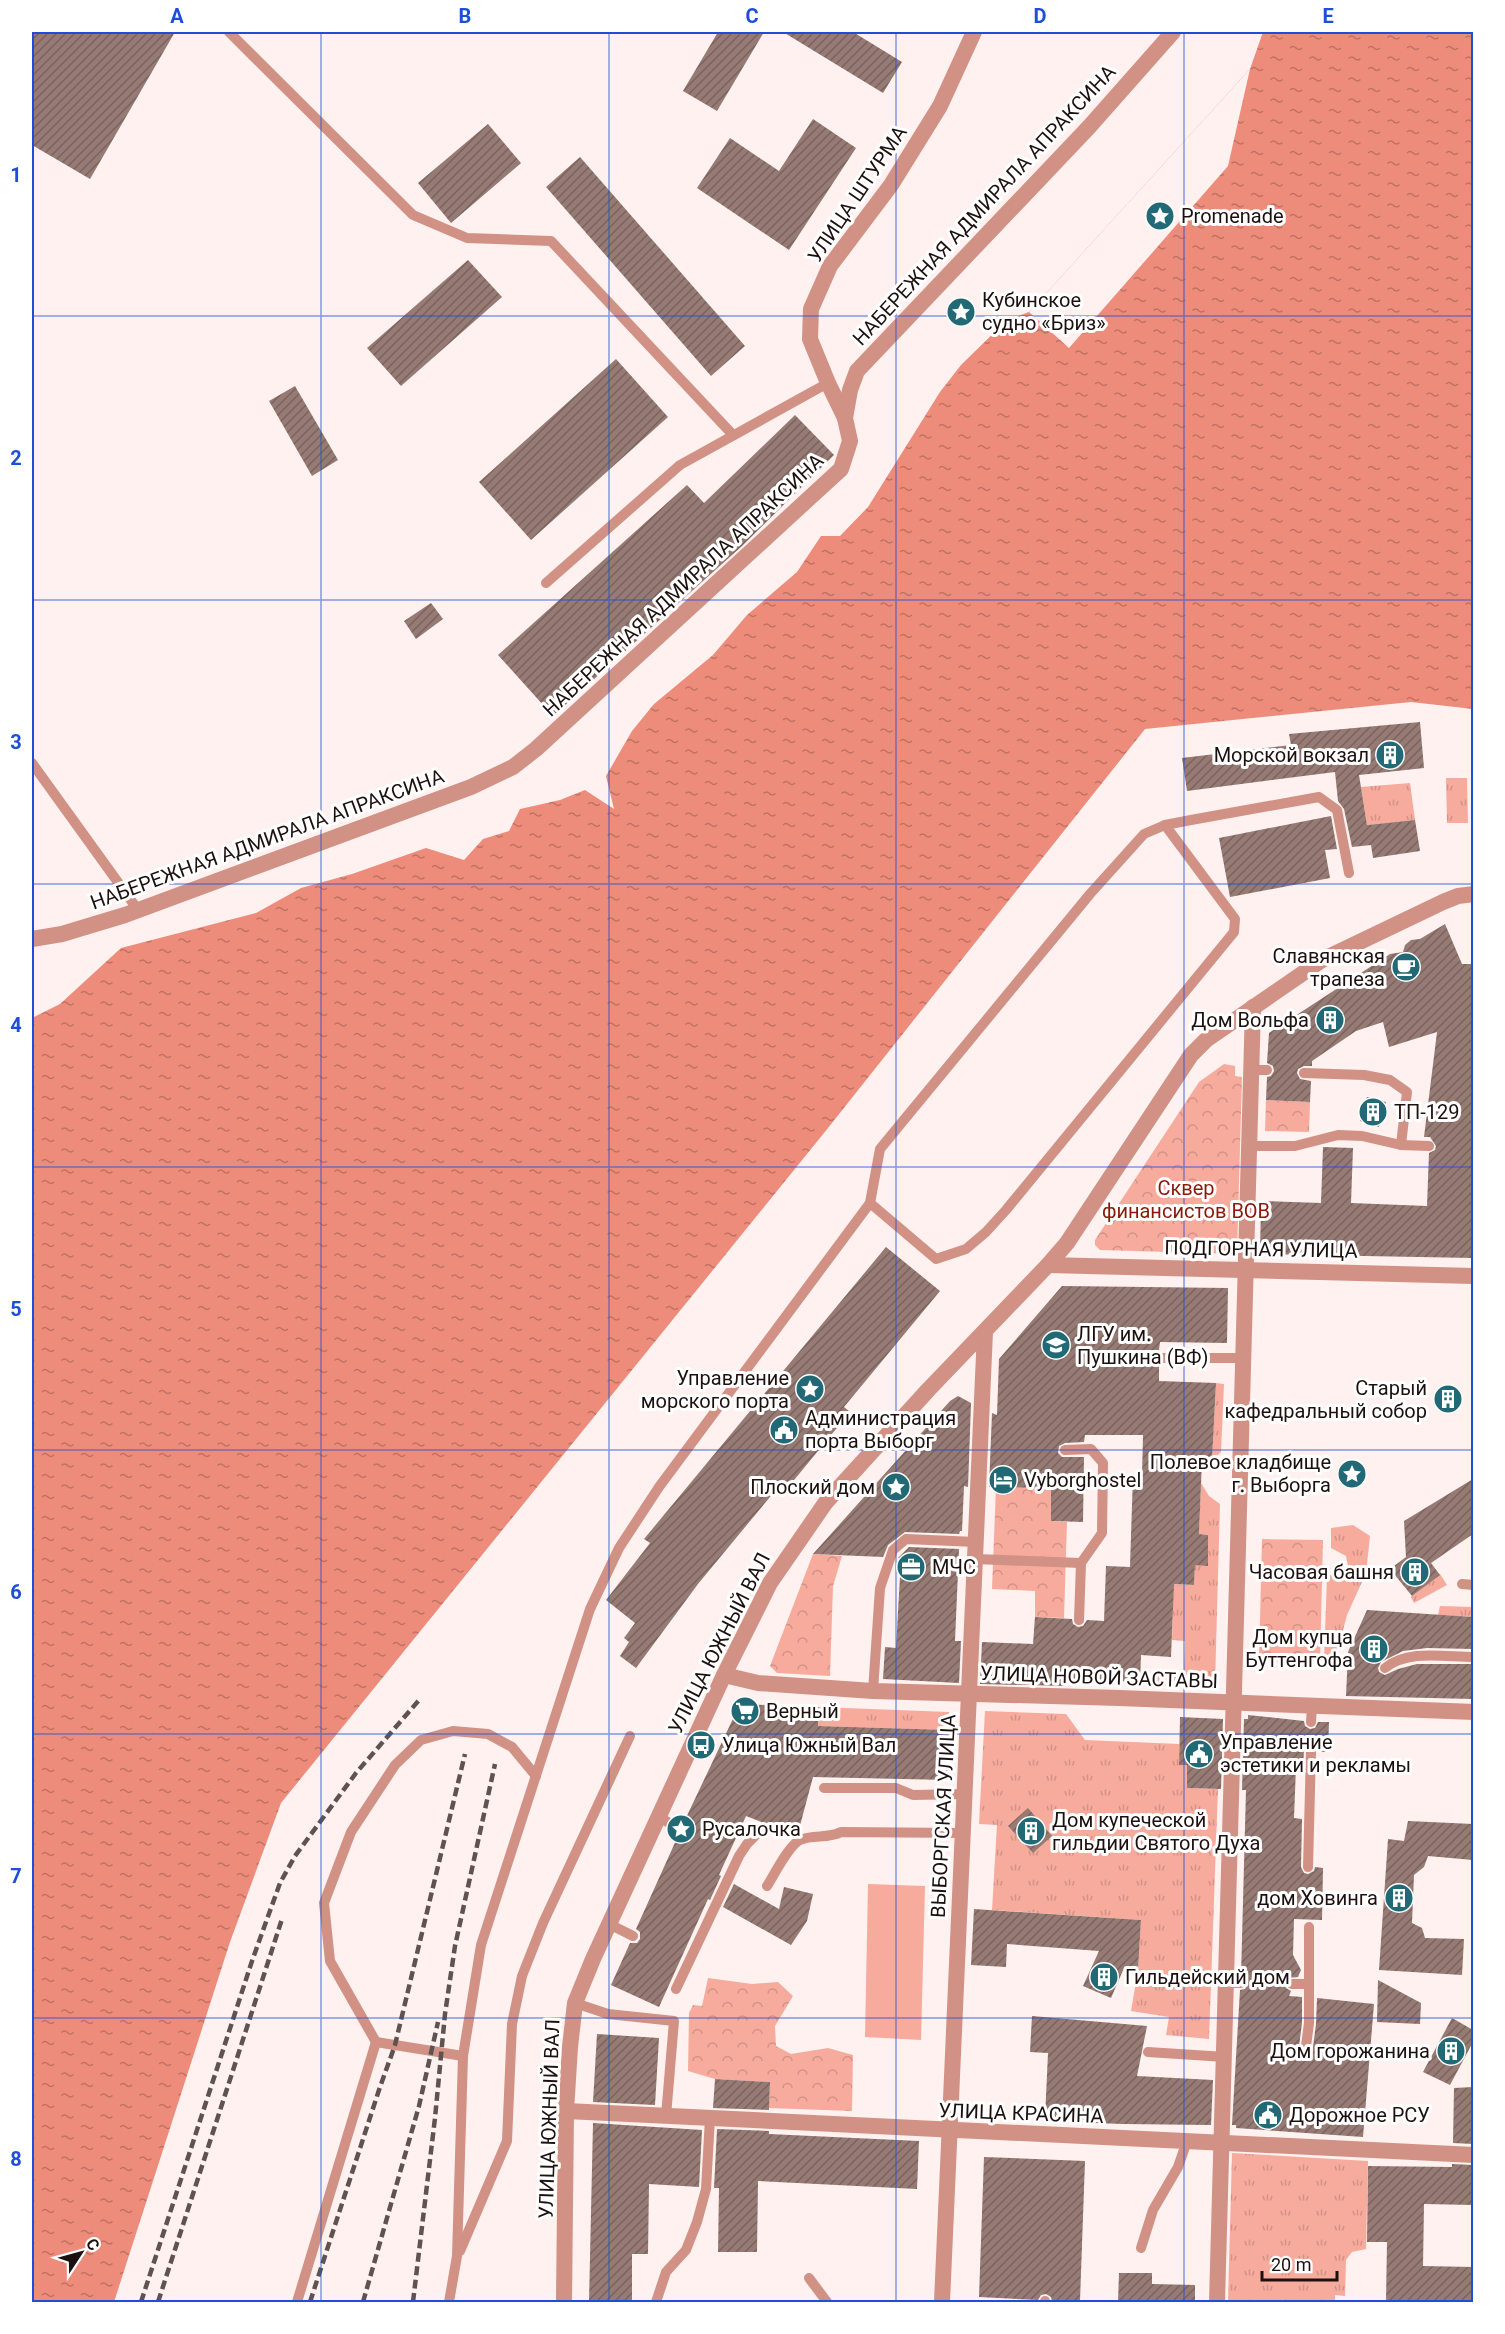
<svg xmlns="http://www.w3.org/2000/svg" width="1505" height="2334" viewBox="0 0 1505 2334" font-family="Roboto,sans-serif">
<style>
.grass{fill:url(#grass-tufts)}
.forest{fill:url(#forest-crowns)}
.garden{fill:#f6ab9d}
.water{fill:url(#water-ripples)}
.pier{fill:#fef1ef}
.building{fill:url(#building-hatch)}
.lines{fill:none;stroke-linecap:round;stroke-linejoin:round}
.service{stroke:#d29185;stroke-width:10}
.minor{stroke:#d29185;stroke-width:16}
.tertiary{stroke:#d29185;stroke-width:16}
.rail{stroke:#5f5351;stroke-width:4.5;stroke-dasharray:9 4.5;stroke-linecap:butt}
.grid{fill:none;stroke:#1d4ed8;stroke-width:1.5;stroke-opacity:0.55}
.labels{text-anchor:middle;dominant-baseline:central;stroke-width:6;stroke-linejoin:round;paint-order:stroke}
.street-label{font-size:20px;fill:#1c110f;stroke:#fff}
.poi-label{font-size:20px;fill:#1c110f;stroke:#fff;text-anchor:start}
.park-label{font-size:20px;fill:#8b190b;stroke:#fff}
.neatline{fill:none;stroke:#1d4ed8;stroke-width:2}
.grid-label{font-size:20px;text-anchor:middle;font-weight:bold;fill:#1d4ed8}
</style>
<defs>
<pattern id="grass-tufts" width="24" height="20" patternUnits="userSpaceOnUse" patternTransform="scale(1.5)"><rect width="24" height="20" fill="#f6ab9d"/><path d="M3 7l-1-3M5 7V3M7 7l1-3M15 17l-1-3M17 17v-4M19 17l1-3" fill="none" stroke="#d29286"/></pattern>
<pattern id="forest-crowns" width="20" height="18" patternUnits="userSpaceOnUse" patternTransform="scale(1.5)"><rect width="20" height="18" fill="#f6ab9d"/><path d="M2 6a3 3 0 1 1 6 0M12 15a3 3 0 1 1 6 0" fill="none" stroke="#d29286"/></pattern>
<pattern id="water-ripples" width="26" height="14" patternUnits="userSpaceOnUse" patternTransform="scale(1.5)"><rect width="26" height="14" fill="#ed8c7b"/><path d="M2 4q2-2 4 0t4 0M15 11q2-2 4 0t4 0" fill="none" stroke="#bf7163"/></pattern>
<pattern id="building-hatch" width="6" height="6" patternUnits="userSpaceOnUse" patternTransform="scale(1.5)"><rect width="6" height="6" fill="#967a74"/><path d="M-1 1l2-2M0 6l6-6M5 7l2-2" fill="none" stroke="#7a635e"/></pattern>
</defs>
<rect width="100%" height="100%" fill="#fef1ef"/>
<g class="grass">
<polygon points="1446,778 1467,778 1468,823 1447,823"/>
<polygon points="1410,783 1415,820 1367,825 1361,787"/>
<polygon points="1216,1383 1224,1384 1221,1452 1212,1460"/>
<polygon points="1201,1483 1209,1496 1220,1504 1215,1684 1153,1686 1159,1672 1184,1671 1185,1641 1172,1640 1173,1609 1167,1584 1194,1585 1195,1565 1208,1565 1208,1535 1199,1534"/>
<polygon points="1353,1525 1370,1536 1366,1573 1347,1615 1335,1660 1324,1660 1327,1577 1348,1566 1346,1556 1331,1548 1331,1528"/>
<polygon points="1440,1574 1447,1585 1414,1603 1411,1597"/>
<polygon points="1440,1606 1473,1607 1473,1617 1438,1615"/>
<polygon points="819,1707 949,1712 949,1730 818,1726"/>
<polygon points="985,1711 1066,1714 1085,1740 1179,1744 1179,1765 1187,1765 1187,1788 1218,1789 1209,2039 1166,2035 1169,2017 1131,2011 1138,1970 1141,1920 992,1910 997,1825 979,1824"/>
<polygon points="1232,2153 1368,2161 1366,2249 1352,2252 1346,2260 1345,2296 1335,2295 1335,2302 1228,2302"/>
</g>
<g class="forest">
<polygon points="1224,1064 1235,1066 1235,1076 1242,1077 1237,1254 1100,1250 1095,1245 1095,1240 1199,1082"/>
<polygon points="1266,1100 1310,1102 1309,1132 1265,1131"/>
<polygon points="996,1487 1051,1488 1051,1521 1067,1522 1064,1618 1035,1617 1035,1591 992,1589"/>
<polygon points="1262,1539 1323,1540 1320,1663 1259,1661"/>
<polygon points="813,1554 842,1556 833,1586 830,1676 777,1673 770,1666"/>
<polygon points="708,1978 752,1984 778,1982 793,1996 775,2026 776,2046 791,2054 828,2048 853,2055 852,2111 769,2108 770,2082 715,2079 688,2071 689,2013 693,2005 702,2006"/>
</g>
<polygon class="garden" points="868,1884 925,1886 921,2040 865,2037"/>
<polygon class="water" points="1263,32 1473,32 1473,709 1411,702 1145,729 824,1133 281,1803 230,1942 114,2302 32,2302 32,1018 60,1004 121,948 256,913 301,888 352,874 426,848 464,860 483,839 509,831 520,809 560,800 585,790 614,809 606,776 632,731 654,704 713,655 747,615 797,572 821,536 840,536 868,507 940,392 961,365 1007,320 1029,312 1250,69"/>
<polygon class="pier" points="1250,69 1228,166 1069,348 1029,312"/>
<g class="building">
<polygon points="32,32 175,32 90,179 32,145"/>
<polygon points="718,32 764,32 717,111 683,91"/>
<polygon points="783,32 853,32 902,62 883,93"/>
<polygon points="813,119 856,148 789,250 697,188 730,138 779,171"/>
<polygon points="488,124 521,163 451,223 418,183"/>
<polygon points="580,157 745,346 711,376 546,187"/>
<polygon points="468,260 502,297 401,386 367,348"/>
<polygon points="616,359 668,417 531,540 479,482"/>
<polygon points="295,386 338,460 312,476 269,401"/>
<polygon points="795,415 834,455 742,546 553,716 498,655 687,485 704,503"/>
<polygon points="431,603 443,619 416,639 404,621"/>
<polygon points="1420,722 1424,768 1359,775 1367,825 1415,820 1420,851 1373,858 1371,845 1352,847 1344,809 1338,801 1335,772 1187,791 1182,758 1291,745 1289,734"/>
<polygon points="1331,816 1337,849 1325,850 1330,878 1230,897 1219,838"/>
<polygon points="1445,924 1462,964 1473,964 1473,1258 1260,1254 1261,1201 1321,1203 1323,1147 1353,1148 1351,1203 1427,1206 1429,1153 1435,1150 1436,1146 1430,1137 1424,1137 1437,1032 1389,1047 1383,1022 1356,1031 1312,1061 1312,1066 1304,1066 1298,1069 1297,1073 1300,1079 1311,1081 1310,1102 1266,1100 1267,1077 1271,1076 1274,1071 1273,1066 1267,1063 1269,1033 1390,954 1403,952 1405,945 1411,940 1420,939"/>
<polygon points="1367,1097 1386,1102 1379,1127 1360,1121"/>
<polygon points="886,1247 940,1291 844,1407 850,1412 790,1485 784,1480 698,1584 636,1668 620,1656 629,1642 624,1638 635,1623 606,1600 650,1543 644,1539"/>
<polygon points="1062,1286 1228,1288 1227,1343 1160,1342 1159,1350 1104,1350 1100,1352 1097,1357 1098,1362 1103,1365 1159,1365 1159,1381 1216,1383 1212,1460 1202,1460 1199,1534 1208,1535 1208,1566 1195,1565 1194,1585 1174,1584 1171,1657 1141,1655 1140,1682 1066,1679 1066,1686 980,1684 982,1642 1033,1644 1035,1617 1072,1619 1073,1624 1078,1627 1083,1626 1087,1620 1104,1621 1106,1566 1130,1567 1133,1475 1142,1476 1143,1435 1085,1435 1084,1442 1065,1443 1059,1446 1058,1453 1062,1457 1084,1457 1083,1522 1051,1521 1051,1488 989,1487 992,1413 997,1415 999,1359"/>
<polygon points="958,1396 971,1403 968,1487 964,1486 962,1531 960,1531 959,1534 905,1532 888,1545 883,1557 813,1554 950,1401"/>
<polygon points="1473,1479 1473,1534 1431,1563 1440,1575 1412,1596 1390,1569 1406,1557 1404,1521"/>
<polygon points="909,1547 959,1549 955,1641 961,1641 959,1683 883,1679 885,1647 896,1648 901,1558 898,1558"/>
<polygon points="1367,1610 1473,1617 1473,1649 1427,1648 1403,1651 1381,1662 1378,1668 1379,1672 1385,1675 1398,1669 1417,1664 1473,1664 1473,1699 1346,1696 1348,1652"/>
<polygon points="740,1704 819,1707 818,1726 949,1730 947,1780 813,1777 798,1833 795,1835 746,1816 719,1875 721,1876 710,1900 708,1899 659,2007 611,1985 630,1943 637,1943 640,1939 640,1932 636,1929 678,1836 684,1836 688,1832 688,1826 684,1822"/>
<polygon points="1248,1715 1304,1721 1305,1726 1310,1729 1315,1728 1318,1722 1329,1722 1328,1752 1318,1752 1315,1745 1308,1744 1304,1750 1303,1767 1296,1767 1294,1818 1302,1819 1301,1867 1304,1873 1308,1874 1314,1871 1315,1867 1323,1868 1322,1920 1294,1919 1293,1955 1301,1970 1298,1977 1288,1978 1285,1985 1286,1988 1291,1991 1289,1996 1302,1997 1302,2023 1298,2054 1298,2057 1303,2061 1308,2061 1312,2055 1316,2024 1317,1998 1374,2004 1363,2137 1236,2128 1236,2125 1232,2125 1240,1990 1245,1989 1248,1984 1247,1979 1241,1976 1246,1790 1242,1790 1244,1719 1248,1719"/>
<polygon points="1180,1717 1223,1719 1221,1789 1187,1788 1187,1765 1179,1765"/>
<polygon points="1028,1808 1052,1836 1033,1853 1008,1826"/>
<polygon points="1408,1821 1473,1824 1473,1860 1428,1856 1424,1867 1414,1875 1412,1923 1422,1928 1425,1938 1464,1939 1462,1975 1379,1970 1388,1839 1404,1841"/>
<polygon points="734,1884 779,1909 784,1887 813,1894 807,1921 791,1945 723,1907"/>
<polygon points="974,1909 1141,1920 1138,1970 1124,1968 1111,1998 1083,1986 1099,1951 1007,1944 1006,1967 971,1965"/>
<polygon points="1378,1980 1421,2003 1420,2024 1377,2022"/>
<polygon points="1032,2016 1147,2026 1137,2076 1213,2080 1211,2125 1123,2124 1095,2123 1096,2120 1045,2118 1048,2053 1030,2052"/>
<polygon points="1452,2018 1473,2030 1473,2042 1450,2085 1423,2072"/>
<polygon points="597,2034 659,2038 655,2105 593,2102"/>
<polygon points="715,2079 770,2082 769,2110 713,2108"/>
<polygon points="1473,2087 1473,2144 1453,2143 1454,2088"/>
<polygon points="593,2123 702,2130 699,2187 649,2184 648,2254 632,2254 632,2302 589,2302"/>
<polygon points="717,2129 769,2131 769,2134 919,2141 917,2189 758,2181 757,2252 718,2252 719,2188 714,2188"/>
<polygon points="984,2157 1085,2161 1080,2301 1052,2301 1051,2297 1046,2294 1041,2295 1038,2300 979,2297"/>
<polygon points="1452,2164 1473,2165 1473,2205 1424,2204 1423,2266 1473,2267 1473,2302 1386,2302 1387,2242 1367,2242 1368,2166 1452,2167"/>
<polygon points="1119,2273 1152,2273 1152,2284 1195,2285 1195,2302 1118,2302"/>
</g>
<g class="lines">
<g class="service">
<polyline points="229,32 413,215 467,238 551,241 733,435"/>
<polyline points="546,583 680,465 828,383"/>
<polyline points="32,763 138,910"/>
<polyline points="1252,1070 1267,1070"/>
<polyline points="1304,1073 1364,1075 1390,1080 1407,1092 1401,1145"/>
<polyline points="1249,1146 1295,1146 1338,1135 1362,1136 1401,1145 1429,1146"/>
<polyline points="870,1203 936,1259 966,1249 986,1232 1006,1210 1234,932 1235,919 1165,825"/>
<polyline points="1104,1358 1243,1358"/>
<polyline points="1065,1450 1091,1449 1103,1463 1102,1533 1081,1563 1079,1620"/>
<polyline points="975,1559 1081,1563"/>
<polyline points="1462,1584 1474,1585"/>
<path d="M1385 1668C1408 1649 1445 1657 1474 1657"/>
<polyline points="873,1691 880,1588 893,1550 906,1539 976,1542"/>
<polyline points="1311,1722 1312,1706"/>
<polyline points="824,1788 896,1788 913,1795 965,1794"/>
<polyline points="658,1817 681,1829"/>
<polyline points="1308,1867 1311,1751"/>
<path d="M767 1886C774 1875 789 1845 800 1840 813 1834 828 1839 841 1832L963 1833"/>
<polyline points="609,1924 633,1936"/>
<polyline points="1227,1983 1241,1983"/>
<polyline points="1292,1984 1308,1984"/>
<polyline points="676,1989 739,1856 747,1844 761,1830"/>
<polyline points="575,2003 608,2014 674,2021 666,2116"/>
<polyline points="376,2042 330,1961 324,1903 351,1832 395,1765 421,1740 453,1731 488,1734 512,1747 536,1776"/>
<polyline points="1148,2052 1225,2057"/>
<polyline points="1305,2054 1309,2023 1309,1927"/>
<polyline points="1141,2248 1153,2210 1178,2167 1187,2141"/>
<polyline points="460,2251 507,2141 512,2024 522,1976 543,1923 630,1736"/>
<polyline points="809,2278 827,2302"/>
<polyline points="297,2302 376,2042 463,2056"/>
<polyline points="449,2302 457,2256 463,2056 481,1945 590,1609 619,1548 659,1487 870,1203 880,1149 1090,894 1144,834 1165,825 1191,820 1319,797 1337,810 1349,873"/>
<polyline points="656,2302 666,2272 686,2250 697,2222 706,2189 710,2118"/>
<polyline points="1045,2302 1045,2301"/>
</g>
<g class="minor">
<polyline points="845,418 828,383 810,339 811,309 830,266 891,185 940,106 974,32"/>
<polyline points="32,939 62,934 125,915 471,787 513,767 536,749 841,469 850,441 845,418 850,390 857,371 1089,127 1173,32"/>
<polyline points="1048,1265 1474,1276"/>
<polyline points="724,1675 758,1683 873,1691 1119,1698 1474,1712"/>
<polyline points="566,2111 1474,2155"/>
<polyline points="942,2302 985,1332"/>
<polyline points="1217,2302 1253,1007"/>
</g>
<polyline class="tertiary" points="564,2302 566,2111 570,2047 575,2003 593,1959 724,1675 770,1583 826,1502 929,1389 1048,1265 1067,1243 1191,1055 1206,1040 1322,960 1443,902 1458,896 1474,894"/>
<g class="rail">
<polyline points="141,2302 252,1961 280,1883 295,1856 356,1773 420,1699"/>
<polyline points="158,2302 282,1919"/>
<polyline points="310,2302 379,2090 395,2045 465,1754"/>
<polyline points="363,2302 419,2106 438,2022"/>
<polyline points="413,2302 435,2118 445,2014 455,1946 495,1764"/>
</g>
</g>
<path class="grid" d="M321 32V2302M609 32V2302M896 32V2302M1184 32V2302M32 316H1474M32 600H1474M32 884H1474M32 1167H1474M32 1450H1474M32 1734H1474M32 2018H1474"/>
<defs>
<g id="sight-disc" transform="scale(1.5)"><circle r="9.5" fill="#206975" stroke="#fff"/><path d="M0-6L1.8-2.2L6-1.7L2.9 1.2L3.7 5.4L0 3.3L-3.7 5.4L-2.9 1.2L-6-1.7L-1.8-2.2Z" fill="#fff"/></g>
<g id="building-disc" transform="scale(1.5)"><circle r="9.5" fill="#206975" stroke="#fff"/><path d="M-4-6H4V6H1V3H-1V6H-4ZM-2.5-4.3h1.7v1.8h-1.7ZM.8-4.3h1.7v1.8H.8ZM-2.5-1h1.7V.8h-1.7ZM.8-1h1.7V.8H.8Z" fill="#fff"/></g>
<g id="cafe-disc" transform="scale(1.5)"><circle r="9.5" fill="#206975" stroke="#fff"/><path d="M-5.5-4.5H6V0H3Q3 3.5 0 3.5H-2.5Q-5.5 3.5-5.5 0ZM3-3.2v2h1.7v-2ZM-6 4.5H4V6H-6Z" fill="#fff"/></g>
<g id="university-disc" transform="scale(1.5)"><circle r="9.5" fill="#206975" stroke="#fff"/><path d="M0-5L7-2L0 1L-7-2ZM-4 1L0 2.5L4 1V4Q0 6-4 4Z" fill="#fff"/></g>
<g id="civic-disc" transform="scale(1.5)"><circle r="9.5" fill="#206975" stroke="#fff"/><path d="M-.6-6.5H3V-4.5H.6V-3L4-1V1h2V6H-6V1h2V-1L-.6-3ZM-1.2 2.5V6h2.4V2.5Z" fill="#fff"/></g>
<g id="hotel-disc" transform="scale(1.5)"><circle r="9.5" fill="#206975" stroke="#fff"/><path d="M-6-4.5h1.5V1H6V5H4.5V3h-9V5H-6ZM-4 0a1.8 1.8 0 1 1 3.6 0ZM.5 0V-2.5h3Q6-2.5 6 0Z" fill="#fff"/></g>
<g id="office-disc" transform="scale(1.5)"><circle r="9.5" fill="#206975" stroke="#fff"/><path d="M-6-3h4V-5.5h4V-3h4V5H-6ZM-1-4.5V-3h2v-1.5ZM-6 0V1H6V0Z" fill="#fff"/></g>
<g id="supermarket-disc" transform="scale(1.5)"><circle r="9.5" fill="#206975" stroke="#fff"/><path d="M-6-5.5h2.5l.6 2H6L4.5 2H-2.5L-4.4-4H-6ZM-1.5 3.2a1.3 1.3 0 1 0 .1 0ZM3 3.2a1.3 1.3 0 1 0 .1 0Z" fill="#fff"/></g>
<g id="bus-disc" transform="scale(1.5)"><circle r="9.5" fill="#206975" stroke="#fff"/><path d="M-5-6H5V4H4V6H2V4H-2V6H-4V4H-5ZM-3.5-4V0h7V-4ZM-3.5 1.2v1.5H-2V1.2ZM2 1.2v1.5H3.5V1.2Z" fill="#fff"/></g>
</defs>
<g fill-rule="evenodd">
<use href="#sight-disc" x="1160" y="216"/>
<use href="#sight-disc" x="961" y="312"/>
<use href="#building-disc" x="1390" y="755"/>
<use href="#cafe-disc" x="1406" y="967"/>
<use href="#building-disc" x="1330" y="1020"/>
<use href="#building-disc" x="1373" y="1112"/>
<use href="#university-disc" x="1056" y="1345"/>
<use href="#sight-disc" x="810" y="1389"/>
<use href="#building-disc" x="1448" y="1399"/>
<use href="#civic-disc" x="784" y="1430"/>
<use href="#sight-disc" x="1352" y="1474"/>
<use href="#hotel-disc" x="1003" y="1480"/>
<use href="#sight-disc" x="896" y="1487"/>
<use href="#office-disc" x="911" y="1567"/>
<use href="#building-disc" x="1415" y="1572"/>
<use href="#building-disc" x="1374" y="1649"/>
<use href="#supermarket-disc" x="745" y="1711"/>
<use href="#bus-disc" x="701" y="1745"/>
<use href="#civic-disc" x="1199" y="1754"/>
<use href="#sight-disc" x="681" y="1829"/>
<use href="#building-disc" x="1031" y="1831"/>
<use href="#building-disc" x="1399" y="1898"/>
<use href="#building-disc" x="1104" y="1977"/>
<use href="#building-disc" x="1451" y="2051"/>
<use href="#civic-disc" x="1268" y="2115"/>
</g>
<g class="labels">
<g class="street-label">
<text transform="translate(857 194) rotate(-56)">УЛИЦА ШТУРМА</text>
<text transform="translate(984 205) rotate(-47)">НАБЕРЕЖНАЯ АДМИРАЛА АПРАКСИНА</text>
<text transform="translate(683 585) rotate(-43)">НАБЕРЕЖНАЯ АДМИРАЛА АПРАКСИНА</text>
<text transform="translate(267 839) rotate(-20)">НАБЕРЕЖНАЯ АДМИРАЛА АПРАКСИНА</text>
<text transform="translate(1261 1249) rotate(1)">ПОДГОРНАЯ УЛИЦА</text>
<text transform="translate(719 1643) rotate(-63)">УЛИЦА ЮЖНЫЙ ВАЛ</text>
<text transform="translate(1099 1677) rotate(2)">УЛИЦА НОВОЙ ЗАСТАВЫ</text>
<text transform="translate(943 1816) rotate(-87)">ВЫБОРГСКАЯ УЛИЦА</text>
<text transform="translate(1021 2113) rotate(2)">УЛИЦА КРАСИНА</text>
<text transform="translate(549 2119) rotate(-88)">УЛИЦА ЮЖНЫЙ ВАЛ</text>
</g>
<g class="poi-label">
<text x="1181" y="216">Promenade</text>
<text x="982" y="300">Кубинское<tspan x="982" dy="23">судно «Бриз»</tspan></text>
<text x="1369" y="755" text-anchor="end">Морской вокзал</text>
<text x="1385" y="956" text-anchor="end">Славянская<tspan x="1385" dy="23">трапеза</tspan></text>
<text x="1309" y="1020" text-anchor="end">Дом Вольфа</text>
<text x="1394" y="1112">ТП-129</text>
<text x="1077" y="1334">ЛГУ им.<tspan x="1077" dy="23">Пушкина (ВФ)</tspan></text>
<text x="789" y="1378" text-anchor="end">Управление<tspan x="789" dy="23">морского порта</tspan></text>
<text x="1427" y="1388" text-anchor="end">Старый<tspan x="1427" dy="23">кафедральный собор</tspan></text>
<text x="805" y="1418">Администрация<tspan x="805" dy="23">порта Выборг</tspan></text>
<text x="1331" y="1462" text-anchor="end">Полевое кладбище<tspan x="1331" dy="23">г. Выборга</tspan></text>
<text x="1024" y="1480">Vyborghostel</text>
<text x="875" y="1487" text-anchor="end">Плоский дом</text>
<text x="932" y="1567">МЧС</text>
<text x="1394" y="1572" text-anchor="end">Часовая башня</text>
<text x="1353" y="1637" text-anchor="end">Дом купца<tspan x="1353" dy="23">Буттенгофа</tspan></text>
<text x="766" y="1711">Верный</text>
<text x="1220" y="1742">Управление<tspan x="1220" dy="23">эстетики и рекламы</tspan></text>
<text x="722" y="1745">Улица Южный Вал</text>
<text x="1052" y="1820">Дом купеческой<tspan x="1052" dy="23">гильдии Святого Духа</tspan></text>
<text x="702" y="1829">Русалочка</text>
<text x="1378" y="1898" text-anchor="end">дом Ховинга</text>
<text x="1125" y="1977">Гильдейский дом</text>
<text x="1430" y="2051" text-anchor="end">Дом горожанина</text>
<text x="1289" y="2115">Дорожное РСУ</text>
</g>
<g class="park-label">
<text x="1186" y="1188">Сквер<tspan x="1186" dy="23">финансистов ВОВ</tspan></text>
</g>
</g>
<rect width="1505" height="2334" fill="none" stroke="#ffffff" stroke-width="66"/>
<g transform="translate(81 2253) rotate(54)" stroke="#ffffff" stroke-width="4.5" paint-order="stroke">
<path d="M0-4.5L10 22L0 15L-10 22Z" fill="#1c110f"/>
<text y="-9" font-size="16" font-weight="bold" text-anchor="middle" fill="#1c110f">С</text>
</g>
<path d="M1262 2271v9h75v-9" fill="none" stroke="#1c110f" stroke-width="3"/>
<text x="1271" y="2271" font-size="18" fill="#1c110f" stroke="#ffffff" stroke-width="4.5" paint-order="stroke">20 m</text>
<rect x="33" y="33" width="1439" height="2268" class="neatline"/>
<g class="grid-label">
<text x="177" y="23">A</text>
<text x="465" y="23">B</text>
<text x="752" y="23">C</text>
<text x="1040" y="23">D</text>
<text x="1328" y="23">E</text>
<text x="16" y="182">1</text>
<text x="16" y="465">2</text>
<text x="16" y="749">3</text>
<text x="16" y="1032">4</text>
<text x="16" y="1316">5</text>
<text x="16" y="1599">6</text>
<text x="16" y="1883">7</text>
<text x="16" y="2166">8</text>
</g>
</svg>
